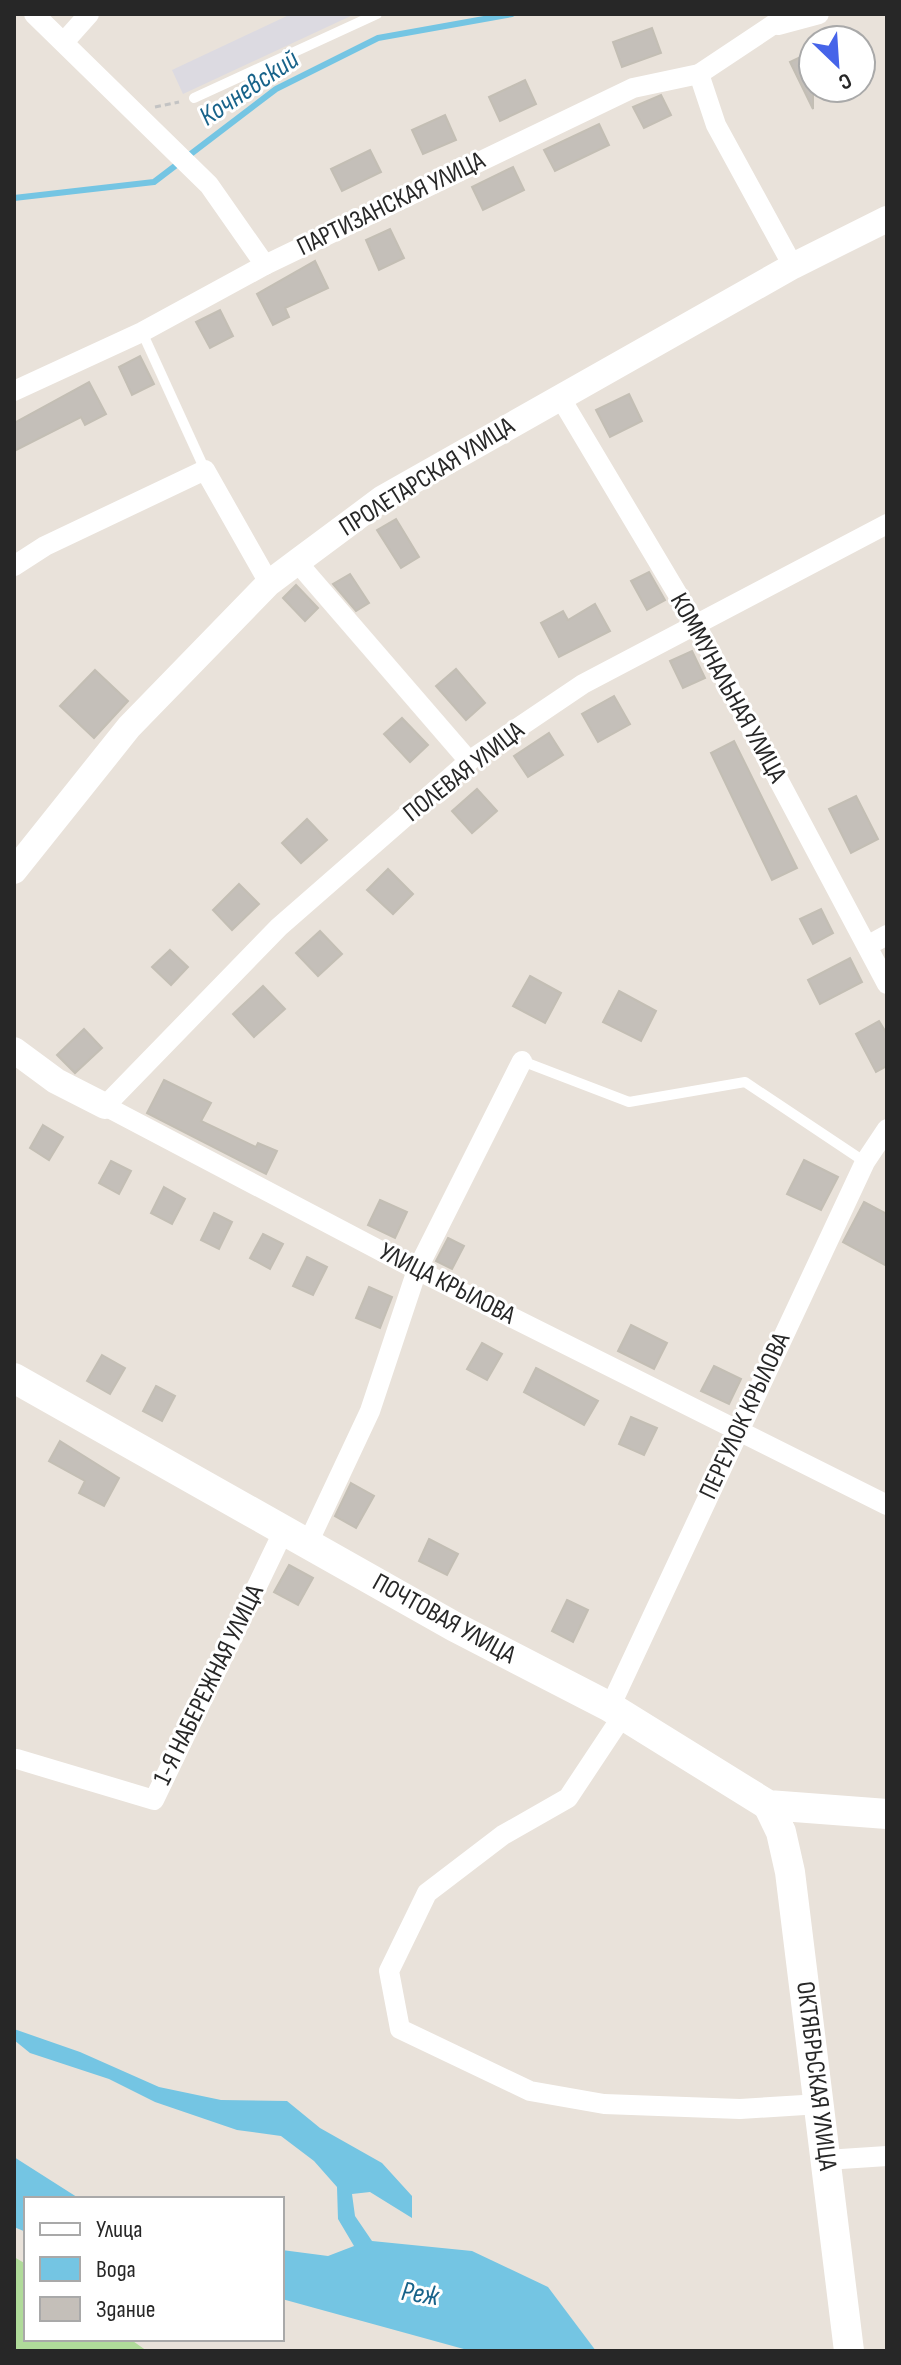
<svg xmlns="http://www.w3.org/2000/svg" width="901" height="2365" viewBox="0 0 901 2365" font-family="'Sofia Sans Condensed',sans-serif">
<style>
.industrial{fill:#dcdae1}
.green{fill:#b0db9a}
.water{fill:#74c5e3}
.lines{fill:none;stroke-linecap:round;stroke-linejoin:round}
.stream{stroke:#74c5e3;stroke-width:6}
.building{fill:#c4bfb9;stroke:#c3beb4;stroke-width:2}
.path{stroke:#c3c3c3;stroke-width:3;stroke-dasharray:6 4;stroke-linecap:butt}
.service{stroke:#fff;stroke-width:10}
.minor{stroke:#fff;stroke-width:20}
.tertiary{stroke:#fff;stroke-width:26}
.secondary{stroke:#fff;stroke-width:30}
.labels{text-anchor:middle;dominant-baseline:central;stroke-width:6;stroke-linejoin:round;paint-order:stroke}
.street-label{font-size:26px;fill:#272727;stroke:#fff}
.water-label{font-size:28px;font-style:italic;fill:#18638a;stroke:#fff}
</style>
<rect width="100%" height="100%" fill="#e9e2da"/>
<polygon class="industrial" points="291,14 355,14 183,94 172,70"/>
<polygon class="green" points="14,2257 26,2264 26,2339 130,2339 147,2351 14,2351"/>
<g class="water">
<polygon points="14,2029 80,2052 159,2087 221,2100 287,2101 320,2128 382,2163 412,2196 412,2218 370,2192 352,2194 355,2216 372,2241 472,2251 548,2287 596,2351 471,2351 282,2299 282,2250 328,2256 354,2246 338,2219 337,2187 314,2161 281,2136 237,2130 155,2102 109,2079 30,2053 14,2040"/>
<polygon points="14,2157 80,2199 26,2199 26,2232 14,2227"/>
</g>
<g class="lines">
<polyline class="stream" points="14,198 154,182 276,89 378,38 512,14"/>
</g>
<g class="building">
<polygon points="652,28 661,53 622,67 613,42"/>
<polygon points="813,51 813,109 790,62"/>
<polygon points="525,80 536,104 500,121 489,97"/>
<polygon points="661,95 671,115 644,128 633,107"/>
<polygon points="445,115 456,140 423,154 412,130"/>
<polygon points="599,124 609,145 555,171 544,150"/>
<polygon points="370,150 381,172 342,191 331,169"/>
<polygon points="513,167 524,190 483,210 472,187"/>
<polygon points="390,229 404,258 379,270 366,240"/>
<polygon points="315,261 328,288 285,308 289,317 273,325 257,294"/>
<polygon points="220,310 233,336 210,348 196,322"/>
<polygon points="140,356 154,384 132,395 119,367"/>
<polygon points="89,382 106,414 85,425 81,417 14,451 14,423"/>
<polygon points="629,394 642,421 610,437 596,410"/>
<polygon points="396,519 419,557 401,568 377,530"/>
<polygon points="649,572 665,600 647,610 631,581"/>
<polygon points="350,574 369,603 356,611 333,584"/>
<polygon points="296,585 318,608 305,621 283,598"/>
<polygon points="595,604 610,631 559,657 541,623 563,611 568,620"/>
<polygon points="692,651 705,678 683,688 670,661"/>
<polygon points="456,669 485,703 466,720 436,686"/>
<polygon points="95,670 128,701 94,738 60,706"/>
<polygon points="614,696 630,724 598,742 582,714"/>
<polygon points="402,718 428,745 410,762 384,734"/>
<polygon points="549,733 563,755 528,777 514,756"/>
<polygon points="734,741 797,868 772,880 711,753"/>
<polygon points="477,789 497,811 472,833 452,811"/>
<polygon points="856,796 878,839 851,853 829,809"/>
<polygon points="307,819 327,840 301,863 282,843"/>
<polygon points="388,869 413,894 393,914 367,890"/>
<polygon points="239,884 259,904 232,930 213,910"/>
<polygon points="821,909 833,933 813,944 800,919"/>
<polygon points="320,931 342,954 318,976 296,953"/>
<polygon points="170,950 188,967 171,985 152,967"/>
<polygon points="850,958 862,982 820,1004 808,980"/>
<polygon points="530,976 561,993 545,1023 513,1006"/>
<polygon points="263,986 285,1009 254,1037 233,1014"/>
<polygon points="619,991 656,1011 641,1041 603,1022"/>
<polygon points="879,1021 887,1034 887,1066 876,1072 856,1034"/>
<polygon points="84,1029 102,1048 75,1073 57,1055"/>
<polygon points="164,1080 211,1103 201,1121 256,1147 258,1143 277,1151 266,1174 147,1113"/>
<polygon points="43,1125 63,1137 49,1160 30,1148"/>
<polygon points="804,1160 838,1177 821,1210 787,1194"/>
<polygon points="111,1161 131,1171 119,1194 99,1183"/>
<polygon points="164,1187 185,1199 172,1224 151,1213"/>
<polygon points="380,1200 407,1212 395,1238 368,1225"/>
<polygon points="864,1202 887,1214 887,1266 843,1242"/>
<polygon points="214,1213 232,1222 219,1249 201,1240"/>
<polygon points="263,1234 283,1244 270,1269 250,1258"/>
<polygon points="448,1238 464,1246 452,1269 436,1261"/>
<polygon points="307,1257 327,1267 313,1295 293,1286"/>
<polygon points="369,1287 392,1297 380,1328 356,1318"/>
<polygon points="631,1325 667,1343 654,1369 618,1351"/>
<polygon points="482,1343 502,1354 487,1380 467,1369"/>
<polygon points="102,1355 125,1368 110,1394 87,1381"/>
<polygon points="714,1366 741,1379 729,1404 701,1391"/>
<polygon points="536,1368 598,1401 584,1425 524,1392"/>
<polygon points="156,1386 175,1396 162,1421 143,1411"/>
<polygon points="631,1417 657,1428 644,1455 619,1444"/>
<polygon points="60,1441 119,1478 104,1506 79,1493 85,1481 49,1461"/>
<polygon points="351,1483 374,1496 356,1528 335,1516"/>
<polygon points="429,1539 458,1554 447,1575 419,1561"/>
<polygon points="289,1565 313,1578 298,1605 274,1592"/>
<polygon points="567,1600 588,1610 573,1642 552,1631"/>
</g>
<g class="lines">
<polyline class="path" points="155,107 179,102"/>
<g class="service">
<polyline points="194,98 377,14"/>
<polyline points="142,332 205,470"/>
<polyline points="522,1061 629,1102 745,1082 865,1162"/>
</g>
<g class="minor">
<polyline points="34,14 209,185 265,265"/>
<polyline points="778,25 819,14"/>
<polyline points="64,42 89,14"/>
<polyline points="699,74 716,125 793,266"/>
<polyline points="14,391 142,332 265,265 633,88 699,74 789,14"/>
<polyline points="560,397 696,625 887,984"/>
<polyline points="887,524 583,684 469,761 279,927 105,1106 417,1270 887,1505"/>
<polyline points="297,562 469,761"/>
<polyline points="14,566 45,546 205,470 269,583"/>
<polyline points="867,946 887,935"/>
<polyline points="308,1543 370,1411 417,1270 522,1061"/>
<polyline points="610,1707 865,1162 887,1129"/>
<polyline points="623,1715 568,1798 503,1835 427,1893 389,1971 400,2029 530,2091 604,2104 740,2109 820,2104"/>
<polyline points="17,1759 154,1800 285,1528"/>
<polyline points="826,2160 887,2156"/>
</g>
<g class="tertiary">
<polyline points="14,871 129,727 269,583 297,562 383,498 793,266 887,219"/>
<polyline points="14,1050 56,1081 105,1106"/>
</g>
<g class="secondary">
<polyline points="14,1378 455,1627 610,1707 768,1805 887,1814"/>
<polyline points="768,1805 781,1832 790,1872 849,2351"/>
</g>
</g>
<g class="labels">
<g class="street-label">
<text transform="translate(391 204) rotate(-26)">ПАРТИЗАНСКАЯ УЛИЦА</text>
<text transform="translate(427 477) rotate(-32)">ПРОЛЕТАРСКАЯ УЛИЦА</text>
<text transform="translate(728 688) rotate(61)">КОММУНАЛЬНАЯ УЛИЦА</text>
<text transform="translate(464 772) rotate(-38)">ПОЛЕВАЯ УЛИЦА</text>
<text transform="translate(447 1284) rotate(27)">УЛИЦА КРЫЛОВА</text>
<text transform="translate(745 1416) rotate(-65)">ПЕРЕУЛОК КРЫЛОВА</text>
<text transform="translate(444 1619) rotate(29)">ПОЧТОВАЯ УЛИЦА</text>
<text transform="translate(209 1685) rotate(-64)">1-Я НАБЕРЕЖНАЯ УЛИЦА</text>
<text transform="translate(816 2076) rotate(83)">ОКТЯБРЬСКАЯ УЛИЦА</text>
</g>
<g class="water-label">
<text transform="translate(249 88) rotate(-34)">Кочневский</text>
<text transform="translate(420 2294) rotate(9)">Реж</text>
</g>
</g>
<rect width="901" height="2365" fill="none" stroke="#272727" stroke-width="32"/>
<rect x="24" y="2197" width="260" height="144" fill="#ffffff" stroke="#a9a9a9" stroke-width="2"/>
<rect x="40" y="2223" width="40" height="12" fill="#ffffff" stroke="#a9a9a9" stroke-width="2"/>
<text x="96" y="2237" font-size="24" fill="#272727">Улица</text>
<rect x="40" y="2257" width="40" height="24" fill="#74c5e3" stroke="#a9a9a9" stroke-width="2"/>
<text x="96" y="2277" font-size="24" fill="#272727">Вода</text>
<rect x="40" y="2297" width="40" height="24" fill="#c4bfb9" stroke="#a9a9a9" stroke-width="2"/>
<text x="96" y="2317" font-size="24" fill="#272727">Здание</text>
<g transform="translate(837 64) rotate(155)"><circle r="38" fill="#ffffff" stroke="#a9a9a9" stroke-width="2"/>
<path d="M0-6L14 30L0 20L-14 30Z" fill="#4664e9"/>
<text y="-12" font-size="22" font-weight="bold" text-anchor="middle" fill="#272727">С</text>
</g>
</svg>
